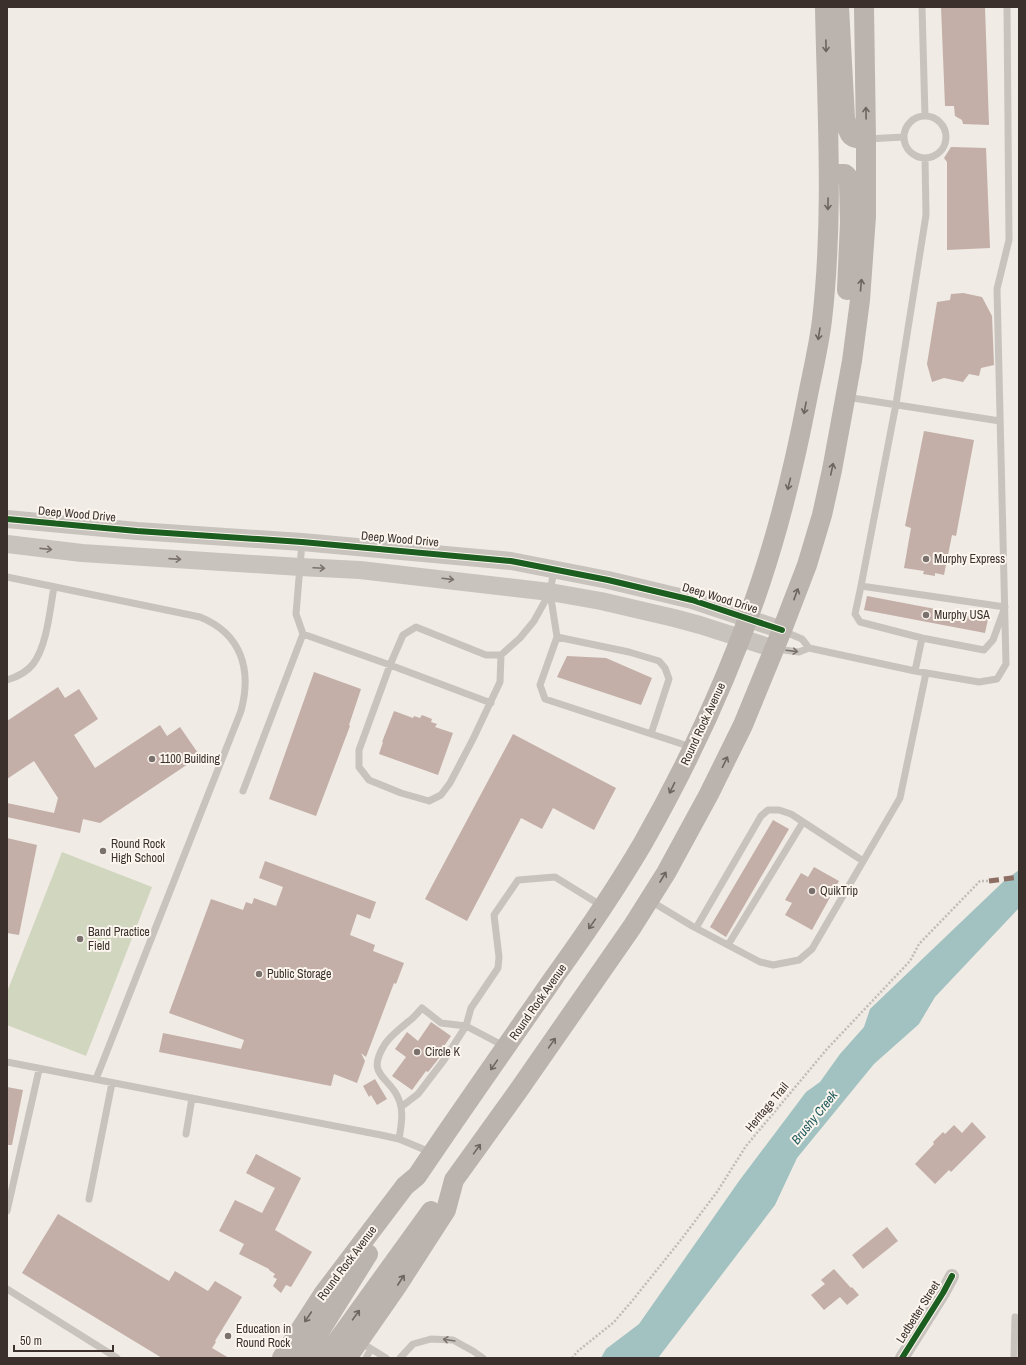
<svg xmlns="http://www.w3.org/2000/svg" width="1026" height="1365" font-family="'Archivo Narrow',sans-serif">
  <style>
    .green { fill: #d1d6bf }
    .water { fill: #a1c2c1 }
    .building { fill: #c3afa7 }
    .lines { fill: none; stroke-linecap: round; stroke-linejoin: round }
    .path { stroke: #c2bbb6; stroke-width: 2.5; stroke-dasharray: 2 2; stroke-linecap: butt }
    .service { stroke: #c9c3be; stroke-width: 7 }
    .minor { stroke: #c9c3be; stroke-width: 14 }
    .tertiary { stroke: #c9c3be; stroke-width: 18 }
    .secondary { stroke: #bab3ae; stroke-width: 20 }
    .quiet { stroke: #8d6e63; stroke-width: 5; stroke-dasharray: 10 5; stroke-linecap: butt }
    .cycleway-casing { stroke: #fbf5ee; stroke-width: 8 }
    .cycleway { stroke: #1b5e20; stroke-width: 6 }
    .oneway { stroke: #6e645f }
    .oneway2 { stroke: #7b726d }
    .poi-dot { fill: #7a716c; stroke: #fbf5ee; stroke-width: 1.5 }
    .labels { text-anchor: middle; stroke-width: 4; stroke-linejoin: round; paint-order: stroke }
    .street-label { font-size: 12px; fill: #3b302b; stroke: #fbf5ee }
    .poi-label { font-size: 12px; fill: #3b302b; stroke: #fbf5ee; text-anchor: start }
    .water-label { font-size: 13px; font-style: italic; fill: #1f5a5e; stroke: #fbf5ee }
  </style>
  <rect width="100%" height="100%" fill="#f0ebe5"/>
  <path class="green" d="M62,852L152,887L86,1056L7,1025V992Z"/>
  <path class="water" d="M1019,870V908L935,997L919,1024L874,1064L797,1158L775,1205L658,1358H601L606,1349L639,1324L739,1181L806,1092L820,1082L840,1054L864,1027L870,1009L1004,881Z"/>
  <path class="building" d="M941,7H985L989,125L963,124L962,120L955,116L954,106H945Z
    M951,147L986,148L990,248L947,250V162L944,158Z
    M963,293L982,297L992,316L994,365L981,368L979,376L969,374L963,382L944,378L932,382L927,364L937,302L950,300L951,294Z
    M924,431L974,440L956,536L952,535L944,575L935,573V576L923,574L924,571L904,568L911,528L905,526Z
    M867,596L988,619L985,633L864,610Z
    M567,656L606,658L652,678L641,705L557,677Z
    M314,672L361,689L349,725L350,726L316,816L269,799Z
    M58,687L65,698L79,689L98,719L74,735L95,768L160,725L167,736L180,727L200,756L100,823L83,819L80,833L7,817V803L54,813L58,798L34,761L7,779V721Z
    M394,711L413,718L414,716L420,718L422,715L432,719L431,722L437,724L435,727L453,733L438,775L379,754L383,742H382Z
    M513,734L616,788L594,830L553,808L542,829L521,818L467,921L425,899Z
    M773,820L789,829L726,937L710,927Z
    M7,838L37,845L19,935L7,933Z
    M265,861L376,902L370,919L357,914L350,935L375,945L373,951L404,963L396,984L394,983L366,1057L361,1053L365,1061L357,1083L334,1074L331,1086L159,1052L163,1033L241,1049L244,1040L169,1013L211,899L243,910L246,902L252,904L254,898L276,906L283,887L259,878Z
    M814,867L839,881L812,930L785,915L792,903L785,900L801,873L808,877Z
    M431,1022L451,1036L438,1055L440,1057L428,1072L426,1071L412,1090L392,1076L406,1057L395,1049L407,1032L418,1041Z
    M375,1079L387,1099L377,1105L371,1095L369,1097L363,1086Z
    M7,1087L23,1090L12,1145H7Z
    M972,1122L986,1137L951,1172L949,1170L935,1184L915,1164L934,1144L933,1142L943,1132L945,1134L954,1125L962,1133Z
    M256,1154L301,1178L275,1230L312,1252L291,1287L286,1285L281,1293L273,1286L277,1279L273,1277L275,1274L269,1270V1269L239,1254L244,1244L219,1231L235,1200L262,1213L275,1188L246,1173Z
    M58,1214L169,1281L175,1271L208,1291L215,1281L242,1297L215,1341L216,1342L212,1348L229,1358H162L22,1273Z
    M887,1227L898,1241L863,1269L852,1255Z
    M834,1269L851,1288L852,1287L859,1295L847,1305L840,1297L824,1310L811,1295L825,1284L821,1280Z"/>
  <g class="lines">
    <path class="path" d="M572,1358L578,1351L614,1322L632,1301L680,1241L717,1192L746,1146L827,1049L910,961L919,944L980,881H989"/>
    <path class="service" d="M922,7L925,116
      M904 137a21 21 0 1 1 42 0a21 21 0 1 1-42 0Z
      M866,139L904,137
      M846,397L1000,421
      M302,542L296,614L303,634L390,665L403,635L416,627L486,655H501L520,638L534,621L550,592L554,570
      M7,577L200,617C242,634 252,670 241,711L96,1079
      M861,586L855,614L860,622L922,638
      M550,592L557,637L540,685L545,699L691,747
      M783,631L802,639L809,648
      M557,637L629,652L659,661L665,668L669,679L651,734
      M776,649L799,652L809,648L915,671L979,682L997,679L1006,664L997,289L1009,240L1007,7
      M915,671L922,638L984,650L993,640L1005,607L861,586L896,404L926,215L925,158
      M7,680C17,677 26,673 33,664C47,646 50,609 54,587
      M491,703L390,665L359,750V767L369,780L401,793L429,801L441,795L450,783L473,739L500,682L501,655
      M243,791L303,634
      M649,900L692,926L760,962L773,965L799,960L812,949L900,798L926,673
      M696,928L761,816L768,810H779L791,814L863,861
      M728,945L803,822
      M7,1062L381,1135L399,1139L430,1152
      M401,1107L418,1094L444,1060L466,1026L471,1008L498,968L499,957L494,915L518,880L555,877L602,906
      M186,1134L192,1098
      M399,1139C401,1127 404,1112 399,1100C391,1076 364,1077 385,1044C391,1035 401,1028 409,1021C414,1018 418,1012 422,1008L441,1023L466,1026L504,1046
      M89,1199L112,1083
      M7,1211L39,1070
      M7,1289L117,1358
      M360,1342L386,1358
      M366,1358L371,1349
      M400,1358L413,1344L431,1339L453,1340L473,1351L483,1358
      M1014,1358L1015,1317"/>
    <path class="minor" d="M902,1358L943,1293L952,1276"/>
    <path class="tertiary" d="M7,519L137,531L302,542L511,561L608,580L692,600L782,630
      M7,544L82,553L300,567L360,570L550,592L601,601L674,618L700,625L775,649"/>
    <path class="secondary" d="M839,7L845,118C849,134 848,139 866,139
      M829,174H845L848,177L849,183L850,222L847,290
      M282,1358L324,1293L405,1186L417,1176C462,1109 509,1043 555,976C586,933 616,889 643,843C690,760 731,672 761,581C781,521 796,458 808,395C813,370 819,345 822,320C834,216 827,111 825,7
      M303,1358L368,1254
      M325,1358L431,1211
      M347,1358L397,1286L446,1210L454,1180L518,1091L632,927L666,873L709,794L743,725L782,630L807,565L822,515L832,470L852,361L860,300L866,216V139L864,7"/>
    <path class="quiet" d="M989,881L1019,877"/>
    <defs>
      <path id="cycleway" d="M7,519L137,531L302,542L511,561L608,580L692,600L782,630
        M902,1358L943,1293L952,1276"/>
    </defs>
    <use href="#cycleway" class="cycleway-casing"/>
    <use href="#cycleway" class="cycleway"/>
  </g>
  <defs><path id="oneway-shaft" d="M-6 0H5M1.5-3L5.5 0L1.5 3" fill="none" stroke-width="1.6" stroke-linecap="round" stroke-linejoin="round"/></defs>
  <g class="oneway">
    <use href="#oneway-shaft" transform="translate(826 46) rotate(89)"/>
    <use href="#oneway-shaft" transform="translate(866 113) rotate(-91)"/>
    <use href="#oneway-shaft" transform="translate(828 204) rotate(91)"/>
    <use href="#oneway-shaft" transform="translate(861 285) rotate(-85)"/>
    <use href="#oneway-shaft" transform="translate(819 334) rotate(99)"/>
    <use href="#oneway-shaft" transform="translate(805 408) rotate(101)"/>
    <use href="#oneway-shaft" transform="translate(832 469) rotate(-78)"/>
    <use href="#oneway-shaft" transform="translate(789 484) rotate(104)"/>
    <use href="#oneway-shaft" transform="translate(796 594) rotate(-70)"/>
    <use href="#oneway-shaft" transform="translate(725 762) rotate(-64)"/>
    <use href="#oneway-shaft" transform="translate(672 788) rotate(116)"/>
    <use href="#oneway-shaft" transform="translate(663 877) rotate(-59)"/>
    <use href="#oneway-shaft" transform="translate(592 924) rotate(125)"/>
    <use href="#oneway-shaft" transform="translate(552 1043) rotate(-55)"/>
    <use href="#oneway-shaft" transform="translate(494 1065) rotate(125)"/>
    <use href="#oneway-shaft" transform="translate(477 1149) rotate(-54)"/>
    <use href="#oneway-shaft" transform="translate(401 1280) rotate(-57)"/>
    <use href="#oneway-shaft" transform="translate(356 1315) rotate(-54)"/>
    <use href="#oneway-shaft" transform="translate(308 1317) rotate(124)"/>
  </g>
  <g class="oneway2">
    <use href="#oneway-shaft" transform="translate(46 549) rotate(6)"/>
    <use href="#oneway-shaft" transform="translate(175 559) rotate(4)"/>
    <use href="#oneway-shaft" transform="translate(319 568) rotate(3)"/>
    <use href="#oneway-shaft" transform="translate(448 579) rotate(7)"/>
    <use href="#oneway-shaft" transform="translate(792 651) rotate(7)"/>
    <use href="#oneway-shaft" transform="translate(449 1340) rotate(-171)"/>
  </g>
  <g class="poi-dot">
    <circle cx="926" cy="559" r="4"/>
    <circle cx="926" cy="615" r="4"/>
    <circle cx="152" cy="759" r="4"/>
    <circle cx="103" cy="851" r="4"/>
    <circle cx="812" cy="891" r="4"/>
    <circle cx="80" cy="939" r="4"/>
    <circle cx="259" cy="974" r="4"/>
    <circle cx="417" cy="1052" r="4"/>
    <circle cx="228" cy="1336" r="4"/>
  </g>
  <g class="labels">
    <g class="street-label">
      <text transform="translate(77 514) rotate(5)" y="4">Deep Wood Drive</text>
      <text transform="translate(400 539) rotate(5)" y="4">Deep Wood Drive</text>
      <text transform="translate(720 598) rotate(17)" y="4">Deep Wood Drive</text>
      <text transform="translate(703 724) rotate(-65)" y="4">Round Rock Avenue</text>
      <text transform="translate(538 1002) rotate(-55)" y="4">Round Rock Avenue</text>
      <text transform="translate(767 1107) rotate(-50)" y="4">Heritage Trail</text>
      <text transform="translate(347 1263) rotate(-53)" y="4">Round Rock Avenue</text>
      <text transform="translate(918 1312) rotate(-58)" y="4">Ledbetter Street</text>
    </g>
    <g class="poi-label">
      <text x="934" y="563">Murphy Express</text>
      <text x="934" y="619">Murphy USA</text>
      <text x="160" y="763">1100 Building</text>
      <text x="111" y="848">Round Rock<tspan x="111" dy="14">High School</tspan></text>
      <text x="820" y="895">QuikTrip</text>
      <text x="88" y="936">Band Practice<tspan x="88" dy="14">Field</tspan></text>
      <text x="267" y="978">Public Storage</text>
      <text x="425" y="1056">Circle K</text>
      <text x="236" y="1333">Education in<tspan x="236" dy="14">Round Rock</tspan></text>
    </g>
    <g class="water-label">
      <text transform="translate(814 1117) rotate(-51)" y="5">Brushy Creek</text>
    </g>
  </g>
  <rect width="1026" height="1365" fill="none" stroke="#3b302b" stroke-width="16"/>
  <path d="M14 1345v6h99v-6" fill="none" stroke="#3b302b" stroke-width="2"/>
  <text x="20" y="1345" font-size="12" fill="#3b302b" stroke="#fbf5ee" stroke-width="3" paint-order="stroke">50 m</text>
</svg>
